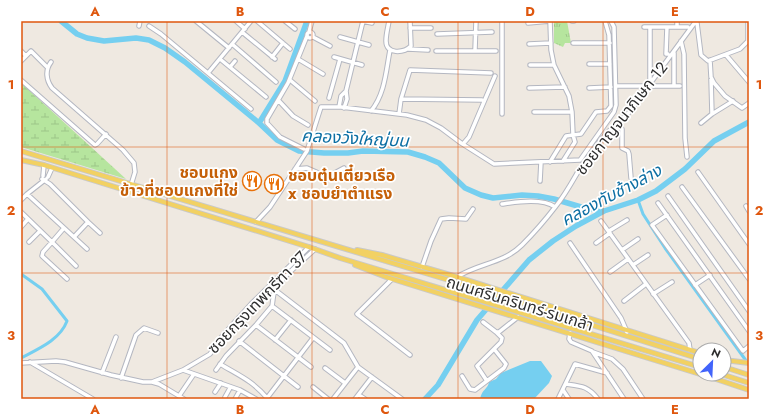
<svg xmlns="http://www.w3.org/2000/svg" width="770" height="420" font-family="Jost,'Noto Sans Thai',sans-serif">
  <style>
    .wetland { fill: url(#wetland-marsh) }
    .park { fill: url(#park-tufts) }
    .water { fill: #75cff0 }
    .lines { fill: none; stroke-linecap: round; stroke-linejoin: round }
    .canal { stroke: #75cff0; stroke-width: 3 }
    .river { stroke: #75cff0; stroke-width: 5.5 }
    .minor-casing { stroke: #b4b7c1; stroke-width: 5.5 }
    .major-casing { stroke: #c9c9c9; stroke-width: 6 }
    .minor { stroke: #fff; stroke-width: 3.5 }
    .major { stroke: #f2d163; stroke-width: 4 }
    .grid { fill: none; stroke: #df570e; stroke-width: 1; stroke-opacity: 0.55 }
    .labels { text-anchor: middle; stroke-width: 3.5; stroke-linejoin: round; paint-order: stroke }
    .street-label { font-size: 16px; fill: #2e2e2e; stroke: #fff }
    .food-label { font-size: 16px; font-weight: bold; fill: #c56008; stroke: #fff; text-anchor: end }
    .water-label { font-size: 17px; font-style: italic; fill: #0d6fa3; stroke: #fff }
    .neatline { fill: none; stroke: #df570e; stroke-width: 1.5 }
    .grid-label { font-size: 13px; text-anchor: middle; font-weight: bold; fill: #df570e }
  </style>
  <defs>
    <pattern id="wetland-marsh" width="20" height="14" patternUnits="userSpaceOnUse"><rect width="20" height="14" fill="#b6e59e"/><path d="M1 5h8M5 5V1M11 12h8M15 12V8" fill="none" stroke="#9dc588"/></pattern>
    <pattern id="park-tufts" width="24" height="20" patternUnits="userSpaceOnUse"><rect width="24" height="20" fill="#b6e59e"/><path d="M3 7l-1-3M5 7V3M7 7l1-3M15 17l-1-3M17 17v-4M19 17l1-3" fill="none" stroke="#9dc588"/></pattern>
  </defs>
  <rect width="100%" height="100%" fill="#efe9e1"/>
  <path class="wetland" d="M21,83L126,179L21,147Z"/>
  <path class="park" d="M554,21H567L571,43H565L563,47L554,43Z"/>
  <path class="water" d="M530,361H541L552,376L549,383L534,399H480C482,389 488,389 489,382L496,379L501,373Z"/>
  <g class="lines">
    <path class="canal" d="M638,200L643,214L665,248L747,362
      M21,274L42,289L67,321C60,340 38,349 21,358"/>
    <path class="river" d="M61,21L77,34L87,38L104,41L136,38L149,40L165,48L185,62L259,123L277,140L299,151L324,153H348L363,151L408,152L425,157L439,163L465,188L481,195L493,198L522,195L538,196L554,199L581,207L604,211
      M259,123L285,81L307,21
      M425,399L438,385L477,320L529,260L553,241L576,226L604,211L638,200L656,191L685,169L714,141L749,122"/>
    <defs>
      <path id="minor" d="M196,21L229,48
        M236,21L245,29
        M257,21L290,49
        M285,21L295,29
        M362,21L372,23
        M389,21C388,27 386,34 386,41C386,55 404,53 411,46L410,21
        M550,21L551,50L554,65L569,96L572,112L573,135L581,134L596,112L607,111L611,106L609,35L605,21
        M572,21H574
        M677,21V27
        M528,23L550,21
        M697,23L701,55L708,61L740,49L748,41V21
        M139,26L140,21
        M149,26L161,34L251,109
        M644,27H688
        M667,27L666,54H668
        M410,28H431
        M650,28V80
        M307 35a3 3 0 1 1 6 0a3 3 0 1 1-6 0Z
        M242,32L275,59
        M309,32L312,21
        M437,34L492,32
        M313,37L330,46
        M340,37L369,45
        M681,41L684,54L685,138L687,157
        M573,43H610
        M232,44L276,82
        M529,44L551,43
        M408,49L428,50
        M475,50L476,21
        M21,51L26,56
        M436,51H496
        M726,55L749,82
        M272,57L283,43
        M334,57L362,65
        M220,59L266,97
        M298,59L323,74
        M710,60L711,77L714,83L725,96L742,108L749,103
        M21,61L31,51L47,67
        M51,62C45,70 46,80 52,88L123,150L134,163L135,172L131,185
        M589,64H610
        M530,65H554
        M230,67L235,61
        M208,73L251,21
        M711,79L712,114
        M21,80L95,145L97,144L106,134
        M290,80L315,101
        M616,86H645
        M651,86H680
        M674,86V53
        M529,88L565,87
        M589,88L611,87
        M329,98L340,59
        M401,99L482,100
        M279,101L293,116L308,125
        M339,107L341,96L346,91
        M344,108L347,99L346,91L363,21
        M371,111C385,94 386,71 390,50
        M534,112H572
        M399,114L401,99L410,70L491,73
        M502,114V21
        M618,122L622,129V148L628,151L629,154L631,178
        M701,123L712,114L733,101
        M463,144L469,137L495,76
        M304,149L280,137L267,123V119L288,83L307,36
        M550,162L566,136L573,135L575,142L563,161
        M295,169L307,168L323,175H331L344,168
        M698,172L749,244
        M43,176L44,165
        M48,177L52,168
        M42,179L50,184L88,222L74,237
        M46,179L27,194L87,249
        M540,181L541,162
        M682,187L749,279
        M668,196L749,311
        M21,200L27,194
        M658,203L749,331
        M502,204C517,202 542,198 555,207
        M746,206L749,211
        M21,212L52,242L64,228
        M667,215L652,225L743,351L749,346
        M601,221L689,343L690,350
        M88,222L100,233
        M256,222L270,207L307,151L321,107H341L407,115L426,120L441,128L461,143L494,164L580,160L614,112L616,105L614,27L611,21
        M21,227L28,219
        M609,231L627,220
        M29,242L40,231
        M570,243L621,318L627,332
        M596,243L610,233
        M315,249C305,259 280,278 275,290C273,295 273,301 272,306L330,350
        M622,250L638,239
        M633,265L648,255
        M422,267L431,241L441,219L449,218L466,219L473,209
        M610,272L628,259
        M457,277C478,263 503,264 522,245C534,233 546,219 556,206C565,195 572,182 579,170C592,150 608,129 627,115L696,21
        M67,279L42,256L43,252L52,242L76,266
        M392,279L357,314L410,355
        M695,285L710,275
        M275,290L344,343L358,367L402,399
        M653,294L672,282
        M624,301L646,284
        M483,322L496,332H499L518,317
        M256,325L311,367
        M570,333L569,339L571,342L592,351L624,399
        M275,340L291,320
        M239,341L298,387
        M593,352L612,359L623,369L643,399
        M30,362L93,399
        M21,363L56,361L65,362L111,375L143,382H152L183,370L210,354L223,335L251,304L309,247
        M220,364C240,376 253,381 268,399
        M325,368L345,383
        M183,370L240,390L256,399
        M216,370L226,356L256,325L272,306
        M102,373L116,337
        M462,376L470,389L475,390L504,368L506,364L494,349
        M121,378L136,335L144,328L158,333
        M487,381L477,366L501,342L502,338L496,332
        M152,382L159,384L184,399
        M566,384C581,386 588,386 598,399
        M313,387L328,399
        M563,390L569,399
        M215,392L221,383
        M359,395L365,399
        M179,396L194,374
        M225,397L230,388
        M267,398L313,338
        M235,399L240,390
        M333,399L358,367
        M355,399L372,377
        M558,399L575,364L607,373"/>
      <path id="major" d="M21,151L452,281L700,359
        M21,160L44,165L309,247L340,258L700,367
        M357,250L382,255L457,277L700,353
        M355,265L386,277L700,374
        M724,360L749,363
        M724,367L749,375
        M701,374L749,390
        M721,374L749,383"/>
    </defs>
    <use href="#minor" class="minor-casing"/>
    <use href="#major" class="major-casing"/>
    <use href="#minor" class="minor"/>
    <use href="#major" class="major"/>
  </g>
  <path class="grid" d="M167,21V399M312,21V399M458,21V399M603,21V399M21,147H749M21,273H749"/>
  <defs>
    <symbol id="restaurant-ring" viewBox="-11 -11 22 22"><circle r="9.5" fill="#fff" stroke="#e8710a" stroke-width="1.5"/><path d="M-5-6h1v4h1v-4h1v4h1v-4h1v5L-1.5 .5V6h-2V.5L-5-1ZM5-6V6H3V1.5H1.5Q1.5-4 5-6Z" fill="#e8710a"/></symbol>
  </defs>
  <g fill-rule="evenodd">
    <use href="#restaurant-ring" x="241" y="170" width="22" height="22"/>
    <use href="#restaurant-ring" x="263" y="173" width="22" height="22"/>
  </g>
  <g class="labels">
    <g class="street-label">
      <text transform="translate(621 118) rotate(-52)" y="6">ซอยกาญจนาภิเษก 12</text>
      <text transform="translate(257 302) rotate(-46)" y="6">ซอยกรุงเทพกรีฑา 37</text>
      <text transform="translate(520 303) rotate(17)" y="6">ถนนศรีนครินทร์-ร่มเกล้า</text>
    </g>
    <g class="food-label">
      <text x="238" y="178">ชอบแกง<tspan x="238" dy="18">ข้าวที่ชอบแกงที่ใช่</tspan></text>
      <text x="288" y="181" text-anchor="start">ชอบตุ๋นเตี๋ยวเรือ<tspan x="288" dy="18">x ชอบยำตำแรง</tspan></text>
    </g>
    <g class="water-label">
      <text transform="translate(355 138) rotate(3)" y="6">คลองวังใหญ่บน</text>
      <text transform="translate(611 195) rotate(-28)" y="6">คลองทับช้างล่าง</text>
    </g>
  </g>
  <rect width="770" height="420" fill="none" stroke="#ffffff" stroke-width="44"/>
  <g transform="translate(712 362) rotate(24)"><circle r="19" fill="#ffffff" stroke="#ababab"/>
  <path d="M0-3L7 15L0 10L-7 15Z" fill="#4264fb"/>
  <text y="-6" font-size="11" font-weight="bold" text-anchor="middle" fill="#2e2e2e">N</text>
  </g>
  <rect x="22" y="22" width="726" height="376" class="neatline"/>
  <g class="grid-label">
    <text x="95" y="16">A</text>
    <text x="240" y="16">B</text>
    <text x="385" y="16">C</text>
    <text x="530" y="16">D</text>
    <text x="675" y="16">E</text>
    <text x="11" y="89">1</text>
    <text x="759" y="89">1</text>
    <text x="11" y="215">2</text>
    <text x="759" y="215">2</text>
    <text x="11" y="340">3</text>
    <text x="759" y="340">3</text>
    <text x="95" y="414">A</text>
    <text x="240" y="414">B</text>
    <text x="385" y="414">C</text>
    <text x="530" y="414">D</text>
    <text x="675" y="414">E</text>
  </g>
</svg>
